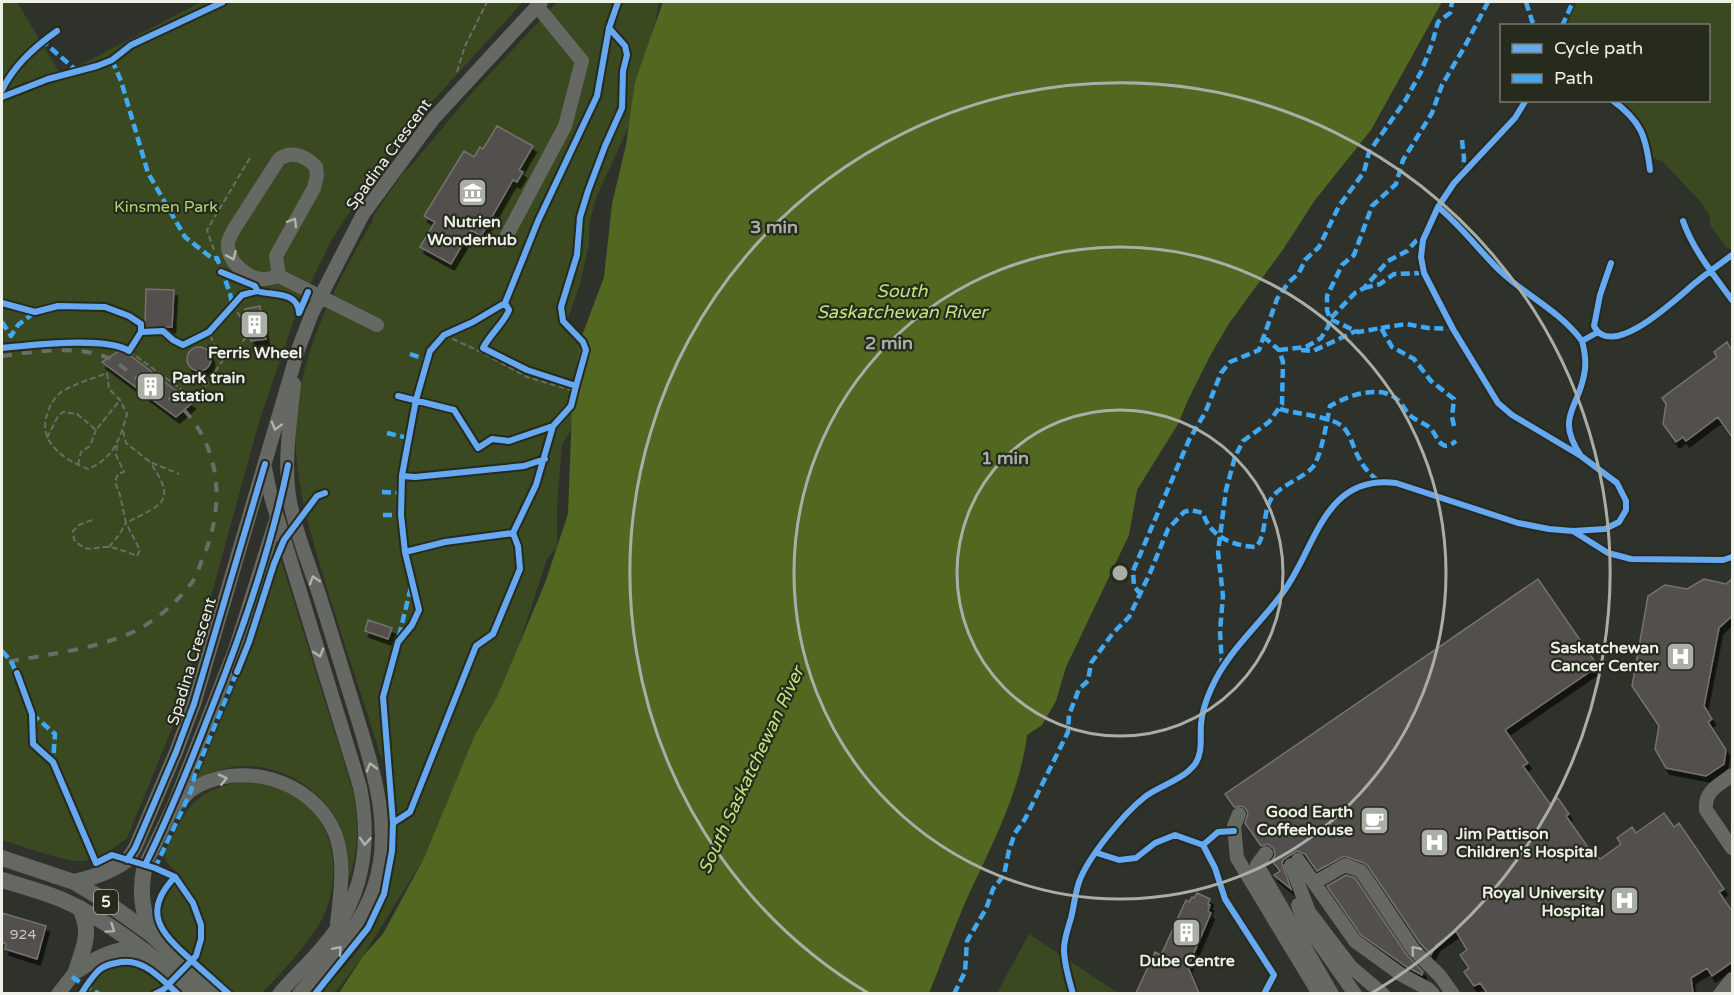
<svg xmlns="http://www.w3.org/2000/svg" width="1734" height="995" font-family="'Varela Round',sans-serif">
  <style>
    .green { fill: #3b4921 }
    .water { fill: #526820 }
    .building { fill: #52504e; stroke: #74716f; stroke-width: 1.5; filter: url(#shadow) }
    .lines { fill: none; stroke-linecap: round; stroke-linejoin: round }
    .path { stroke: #6a6c67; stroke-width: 2; stroke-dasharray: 6 3; stroke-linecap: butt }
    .minor { stroke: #666863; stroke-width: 14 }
    .major { stroke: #656862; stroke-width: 16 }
    .rail { stroke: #6a6d68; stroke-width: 4; stroke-dasharray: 10 10; stroke-linecap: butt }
    .quiet { stroke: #3fa9f5; stroke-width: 4.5; stroke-dasharray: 9 4.5; stroke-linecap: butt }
    .cycleway-casing { stroke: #262b1e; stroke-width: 10 }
    .cycleway { stroke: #66a8f1; stroke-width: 6 }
    .oneway { stroke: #b0b3ac }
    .ring { fill: none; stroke: #aaaea6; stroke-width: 3 }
    .labels { text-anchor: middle; stroke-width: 4.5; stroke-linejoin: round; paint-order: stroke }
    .number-label { font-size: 14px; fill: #c6c9c2 }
    .shield { fill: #262b1e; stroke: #b1b6ab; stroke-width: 1.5 }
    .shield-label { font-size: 15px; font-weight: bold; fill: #edf1e8 }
    .street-label { font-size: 16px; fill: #edf1e8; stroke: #262b1e }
    .park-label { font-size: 16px; fill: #b1d56d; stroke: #262b1e }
    .poi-label { font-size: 16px; font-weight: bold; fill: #edf1e8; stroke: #262b1e }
    .water-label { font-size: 18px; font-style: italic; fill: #bee47b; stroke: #262b1e }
    .centre { fill: #aaaea6; stroke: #262b1e; stroke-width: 3 }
    .ring-label { font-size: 18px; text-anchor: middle; font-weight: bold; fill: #aaaea6; stroke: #262b1e; stroke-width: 4.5; stroke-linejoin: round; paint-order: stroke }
  </style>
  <defs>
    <filter id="shadow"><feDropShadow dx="3.5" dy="6" stdDeviation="0" flood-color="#0009"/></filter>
  </defs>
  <rect width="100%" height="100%" fill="#2f322b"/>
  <path class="green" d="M2,2H17L61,75L201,2H523L416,119L378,168L331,241L297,311L259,422L180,709L127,838C114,848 100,859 83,861C67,863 19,845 2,840Z
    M557,2H660L658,6L645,83L628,128L596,198L589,224V244L580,284L567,321L576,342L591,357L575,423L562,445L557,505V547L547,559L499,705L424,858L363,956L335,993L321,994C333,978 348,964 360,948C390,904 405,842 394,789C391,777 385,765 380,754C363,698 343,642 326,585C305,514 285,455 302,380C315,324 343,271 372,222L374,215L405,170L409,168L470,95Z
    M1577,2H1732V249L1727,248L1710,225V216L1699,200L1663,162L1652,157L1643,124L1617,101L1708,100V26L1567,25Z
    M280,557L353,791C359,822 359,851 348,881C348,861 348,840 338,822C313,774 246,748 199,780L197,778L248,656Z
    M244,781C260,782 277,786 292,794C336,817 343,878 322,919C308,945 282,972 262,993H234L173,940L164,927L160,913L162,900L181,876L167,863L164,855C187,810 189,791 244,781Z
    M1029,934L1118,993H997Z
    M126,966C145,969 157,981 171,993H87C99,975 102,968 126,966Z"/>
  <path class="water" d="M663,2H1442L1371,130L1315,200L1284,248L1228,325L1210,356L1188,400L1178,424L1137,490L1129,535L1066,667L1056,701L1042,725L1027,735C1020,794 989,850 965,903C952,933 941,964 929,993H339L363,956L383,934L424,858L475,735L497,697L545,583L568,514L573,383L583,333L604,277L612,204L626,145L635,82Z"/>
  <path class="building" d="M497,126L533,146L519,170L523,172L517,182L513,180L481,236L471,230L451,264L420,247L435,222L424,216L464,151L474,157L480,147L483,149Z
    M146,289L174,290L172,327H145Z
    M260,306L266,339L251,341L245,309Z
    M1727,342L1732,351V437L1718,417L1686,441L1683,437L1676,442L1663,424L1666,404L1662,398L1717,357L1714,352Z
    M187 359a12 12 0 1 1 24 0a12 12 0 1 1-24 0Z
    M122,349L192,403L176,417L102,362Z
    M1538,579L1598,666L1505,730L1528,763L1523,766L1550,804L1558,798L1569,814L1566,816L1592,853H1595L1600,859L1621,844L1617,838L1632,827L1636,833L1664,813L1674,827L1679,823L1724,889L1719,892L1732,911V962L1712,976L1707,968L1691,978L1693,993H1487L1480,983L1474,986L1464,972L1469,968L1460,955L1467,950L1456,931L1436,945L1431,955L1420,943L1368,866L1364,863L1344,856L1317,871L1305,854L1297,851L1284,859L1282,863L1291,889L1274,875L1280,871L1272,861L1275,855L1274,849L1268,844L1261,846L1245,823L1248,813L1246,809L1242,806L1234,807L1225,794Z
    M1704,579L1726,584L1732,579V616L1719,628L1704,706L1712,719L1708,722L1726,750L1724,764L1706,776L1666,768L1655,749L1659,726L1632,686L1648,596L1665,585L1687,589Z
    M368,620L392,628L388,639L365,631Z
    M1346,875L1355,878L1406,954L1423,972L1422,975L1407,967L1361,935L1327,886Z
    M1197,893L1210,899L1208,904L1210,905L1208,911L1211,913L1188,967L1199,993H1136L1155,952L1161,955L1186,900L1189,902L1192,897L1194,898Z
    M2,913L46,926L37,959L5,949L6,944L2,942Z"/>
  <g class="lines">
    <path class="path" d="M457,72L465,46L487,2
      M214,250L207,230L251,156
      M444,335L481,352L527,377L574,391
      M129,351L196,400L223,360L213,342L209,332
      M223,360L237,349L247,336L241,318L232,304
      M107,373L109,389L120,400L127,414C120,439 114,458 88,469C64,460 36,441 48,412C50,405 54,398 60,393C72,384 93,379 107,373Z
      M123,431L126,443L150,462L179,474
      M47,438L58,416L63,412L77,414L96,430L120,400
      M117,445L116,455L124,472L118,474L115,482L120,495L126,523C162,504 178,503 150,462
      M78,465L81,452L90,446L96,430
      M92,520L79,525L73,531L74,540C90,555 92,546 109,547C118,548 129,553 137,556L140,550L126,523
      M109,547L119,535L126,523"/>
    <path class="minor" d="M504,241L565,126L582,61L537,6
      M279,276L276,256L314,188L317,175L316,167C306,156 292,150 279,159L234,229C231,235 227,241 228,247C229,263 249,280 265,279C269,279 275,277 279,276L377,325
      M294,384C290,422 282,473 292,511C298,537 308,563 317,588C330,628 342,669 355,710C372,767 394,827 374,887C360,929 328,960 299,994
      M265,468L271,497L360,787C370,837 366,884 337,928C321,952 298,972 279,994
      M1732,775C1720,785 1704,790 1706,810L1732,848
      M177,804C181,800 186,795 190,791C238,758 313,779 335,833C346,862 340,895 337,924
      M1239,814L1234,826L1237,858L1316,989L1322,994
      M1266,853L1257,865L1332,994
      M127,860L135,848L176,752L194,704L298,350L312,313L363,214L433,119L541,2
      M1298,860L1355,941L1402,975L1428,989L1433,994
      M145,865L173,807L235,650L277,517
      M1291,865L1309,912L1351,967L1383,994
      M1314,883L1345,865L1361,871L1413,949L1440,976L1453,994
      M1298,905L1305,923L1355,994
      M58,994L76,971
      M1720,994L1732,979"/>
    <path class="major" d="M2,858L74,882L99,897L151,934L216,994
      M145,865C139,890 142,910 151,934
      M2,880C22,886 44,892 63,900C110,921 158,960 196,994
      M74,882C94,877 110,872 127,860
      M76,971C96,959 121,943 145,953
      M76,971C84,945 92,935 80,908"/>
    <path class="rail" d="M2,356C31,352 78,345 106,357C118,362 129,373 140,380C153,389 175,399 185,411C223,453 224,511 202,560C199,567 197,575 193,581C182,596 166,612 150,622C115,648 45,654 2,663"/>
    <path class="quiet" d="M1526,2L1532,21L1537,26
      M1562,26L1573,2
      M39,44H46L77,71
      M112,60L121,81L148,173L185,237L213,259L217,258L230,293L232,304
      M1462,140L1464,158L1463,173
      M1364,288L1380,284L1394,274L1424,273
      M2,322L11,336L18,325L35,312
      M1381,328L1406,324L1428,328L1453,329
      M1279,350L1306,347L1321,338L1328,327L1330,319L1355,293L1364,288L1388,261L1407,251L1416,241L1423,237
      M1301,350L1313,351L1356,331
      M410,354L427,360
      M1280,409C1295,414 1332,416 1343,427C1352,436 1353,449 1360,460C1364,468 1371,475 1378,481
      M1454,426L1452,417L1454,399L1431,381L1414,359L1392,347L1381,328L1358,332L1330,319L1327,310V296L1342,265L1354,255L1372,206L1396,184L1403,160L1432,113L1442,85L1465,46L1488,2
      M387,433L408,438
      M382,492L401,493
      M383,515H401
      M1141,595L1134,586L1133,571L1189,440L1205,413L1221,373L1230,362L1259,350L1277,299L1289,282L1299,273L1305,260L1319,247L1339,206L1364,172L1369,152L1405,101L1421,72L1432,44L1438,22L1450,13L1452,2
      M399,636L411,587
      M2,651L11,661L19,679
      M1222,667L1220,631L1223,596L1218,552L1226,490L1235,457L1243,441L1269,422L1282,404L1283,362L1279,350L1264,337
      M32,714L55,734L53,762
      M155,868L191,791L195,774L238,669
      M72,977L99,994
      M954,994L965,972L967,941L986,909L993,889L1004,875L1009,850L1015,833L1025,819L1068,732L1069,715L1079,689L1088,681L1091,663L1113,633L1129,617L1150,573L1168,529L1184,512L1191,510L1203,513C1210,537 1233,546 1256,547C1268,534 1261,510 1274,495C1284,484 1301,479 1312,468C1321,459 1327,420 1330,406C1346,397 1366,389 1385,393C1404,399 1401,408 1412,417C1417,421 1424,423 1429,427C1438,434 1439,455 1456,441"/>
    <defs>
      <path id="cycleway" d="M2,90C14,65 34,47 57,31
        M2,97L48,79L97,66L112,60L131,45L223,2
        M1612,100C1641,121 1646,136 1650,170
        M1438,207C1460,225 1478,249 1499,270C1526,296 1559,310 1582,341L1598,332
        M1683,221C1693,250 1714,275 1732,300
        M1611,263L1600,295L1594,326C1612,362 1679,296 1695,283C1707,273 1720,264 1732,255
        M221,272L255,286L257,291C273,296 298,291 299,313L308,292
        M2,303L35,312L58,306L105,307L129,316L141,324V332L163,331L173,340L183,345L209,332L242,295L257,291
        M2,348C29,345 107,336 129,351L141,332
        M576,386L586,350L583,342L563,321L561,307L577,255L580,217L588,191L605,146L622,108L623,71L627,55L625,46L609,28
        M398,396L454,410L478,448L492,439L509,441L553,426
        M1581,456C1555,417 1578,409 1584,375C1587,363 1585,352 1582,341
        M402,476L415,477L524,466L545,459
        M1573,531L1608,553L1631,559L1723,560L1732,557
        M405,552L445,542L513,533L536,485L553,426L571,406L576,386L527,370L483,348C490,334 505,322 509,310L505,303
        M237,672L249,642L274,564L284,540L317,496L325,493
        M17,673L32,714L33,744L53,762L96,863L112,855L155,868L175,877L193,903L201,925V939L196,956L163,990L155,994
        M393,823L410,812L476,646L493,634L520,569L518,546L513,533
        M1234,831L1218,832L1203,845L1215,868L1225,899L1274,975L1264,994
        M1097,853L1119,860L1136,858L1155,843L1175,835L1203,845
        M127,860L135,848L176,752L194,704L265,464
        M145,865C170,814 191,762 211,710C243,630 271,549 288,465
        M175,877C141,912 161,933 190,959C203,971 216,982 229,994
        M81,994C86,986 92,977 98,971C103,966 110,964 116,963C142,956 160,978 178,994
        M315,994L368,928L384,894L392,851L393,823L383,697L398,642L412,625L419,610L405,552L401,515L402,475L416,400L430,351L444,335L473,322L505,303L538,221L597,96L609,28L618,2
        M1073,994C1069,979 1064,964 1064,949C1064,939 1068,928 1071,918C1074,906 1075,894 1079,882C1088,857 1124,813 1146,796C1161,785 1183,780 1195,764C1203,753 1200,737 1201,724C1202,712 1206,700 1211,689C1228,650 1260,625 1284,591C1316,547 1324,474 1396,483L1518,523L1549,529L1573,531L1605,529L1619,522L1626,510V501L1617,483L1581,456L1512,415L1498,403L1453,329L1424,273L1421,257L1423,240L1438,207L1454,183L1515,118L1526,100"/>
    </defs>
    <use href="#cycleway" class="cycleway-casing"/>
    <use href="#cycleway" class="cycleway"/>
  </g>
  <defs><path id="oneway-chevron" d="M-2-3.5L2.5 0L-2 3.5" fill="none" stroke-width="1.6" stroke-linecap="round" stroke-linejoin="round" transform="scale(1.5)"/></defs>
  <g class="oneway">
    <use href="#oneway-chevron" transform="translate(293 222) rotate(-60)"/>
    <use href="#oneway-chevron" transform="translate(232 256) rotate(66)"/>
    <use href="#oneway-chevron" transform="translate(276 426) rotate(106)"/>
    <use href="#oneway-chevron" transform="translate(314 580) rotate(-108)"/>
    <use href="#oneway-chevron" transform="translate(319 653) rotate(73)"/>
    <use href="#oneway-chevron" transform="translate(371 767) rotate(-106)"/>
    <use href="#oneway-chevron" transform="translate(223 779) rotate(-13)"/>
    <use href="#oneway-chevron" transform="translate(365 841) rotate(94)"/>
    <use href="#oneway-chevron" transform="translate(111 929) rotate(34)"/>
    <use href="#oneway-chevron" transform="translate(338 950) rotate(-49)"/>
    <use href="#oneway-chevron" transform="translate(1415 950) rotate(-130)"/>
  </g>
  <g class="ring">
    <circle cx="1120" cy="573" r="163"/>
    <circle cx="1120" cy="573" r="326"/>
    <path d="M868 993A490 490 0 1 1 1372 993"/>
  </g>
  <defs>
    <symbol id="museum-square" viewBox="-11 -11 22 22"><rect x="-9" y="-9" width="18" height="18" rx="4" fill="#aaaea6" stroke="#262b1e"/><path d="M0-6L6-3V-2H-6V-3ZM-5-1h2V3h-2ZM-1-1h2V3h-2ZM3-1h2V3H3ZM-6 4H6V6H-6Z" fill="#fff"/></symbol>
    <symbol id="building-square" viewBox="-11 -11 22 22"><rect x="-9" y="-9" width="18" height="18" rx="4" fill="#aaaea6" stroke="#262b1e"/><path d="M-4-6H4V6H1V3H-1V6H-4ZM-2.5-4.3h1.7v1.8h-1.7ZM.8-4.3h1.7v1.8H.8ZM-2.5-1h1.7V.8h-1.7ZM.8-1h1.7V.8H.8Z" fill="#fff"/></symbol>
    <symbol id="hospital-square" viewBox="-11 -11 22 22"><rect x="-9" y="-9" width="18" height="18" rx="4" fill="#aaaea6" stroke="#262b1e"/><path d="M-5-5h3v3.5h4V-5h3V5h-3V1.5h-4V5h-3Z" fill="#fff"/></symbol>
    <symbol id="cafe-square" viewBox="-11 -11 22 22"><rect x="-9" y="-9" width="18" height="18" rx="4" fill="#aaaea6" stroke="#262b1e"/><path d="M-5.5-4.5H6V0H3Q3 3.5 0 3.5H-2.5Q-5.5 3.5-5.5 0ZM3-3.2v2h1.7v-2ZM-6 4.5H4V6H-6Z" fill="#fff"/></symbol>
  </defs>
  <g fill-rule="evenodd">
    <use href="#museum-square" x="456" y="176" width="33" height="33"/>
    <use href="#building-square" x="238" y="308" width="33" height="33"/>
    <use href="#building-square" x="134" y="370" width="33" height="33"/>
    <use href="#hospital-square" x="1664" y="640" width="33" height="33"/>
    <use href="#cafe-square" x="1358" y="804" width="33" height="33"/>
    <use href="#hospital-square" x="1418" y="826" width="33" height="33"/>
    <use href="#hospital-square" x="1608" y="884" width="33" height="33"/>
    <use href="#building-square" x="1170" y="916" width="33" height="33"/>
  </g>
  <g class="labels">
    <g class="number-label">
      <text x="23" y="939">924</text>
    </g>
    <rect class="shield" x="94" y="890" width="24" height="24" rx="4.5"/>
    <g class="shield-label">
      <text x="106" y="907">5</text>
    </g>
    <g class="street-label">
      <text transform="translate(388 154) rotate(-54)" y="6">Spadina Crescent</text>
      <text transform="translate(191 661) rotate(-73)" y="6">Spadina Crescent</text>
    </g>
    <g class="park-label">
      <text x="166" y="212">Kinsmen Park</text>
    </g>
    <g class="poi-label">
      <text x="472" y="227">Nutrien<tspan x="472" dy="18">Wonderhub</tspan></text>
      <text x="255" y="358">Ferris Wheel</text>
      <text x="172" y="383" text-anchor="start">Park train<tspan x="172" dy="18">station</tspan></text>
      <text x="1659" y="653" text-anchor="end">Saskatchewan<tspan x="1659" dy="18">Cancer Center</tspan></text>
      <text x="1353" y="817" text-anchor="end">Good Earth<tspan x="1353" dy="18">Coffeehouse</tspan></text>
      <text x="1456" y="839" text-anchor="start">Jim Pattison<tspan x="1456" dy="18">Children's Hospital</tspan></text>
      <text x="1604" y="898" text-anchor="end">Royal University<tspan x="1604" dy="18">Hospital</tspan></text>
      <text x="1187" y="966">Dube Centre</text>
    </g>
    <g class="water-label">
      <text x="902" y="297">South<tspan x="902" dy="21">Saskatchewan River</tspan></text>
      <text transform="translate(751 770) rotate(-65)" y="6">South Saskatchewan River</text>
    </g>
  </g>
  <circle cx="1120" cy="573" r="9" class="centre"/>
  <g class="ring-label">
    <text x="774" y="233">3 min</text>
    <text x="889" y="349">2 min</text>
    <text x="1005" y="464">1 min</text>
  </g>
  <rect width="1734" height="995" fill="none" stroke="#edf1e8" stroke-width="6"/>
  <rect x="1500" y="24" width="210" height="78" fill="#262b1e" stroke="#767a6f" stroke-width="1.5"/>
  <rect x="1512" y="44" width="30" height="9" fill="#66a8f1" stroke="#767a6f" stroke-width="1.5"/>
  <text x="1554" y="54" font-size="18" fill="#edf1e8">Cycle path</text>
  <rect x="1512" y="74" width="30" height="9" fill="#3fa9f5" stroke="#767a6f" stroke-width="1.5"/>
  <text x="1554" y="84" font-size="18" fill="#edf1e8">Path</text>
</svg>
